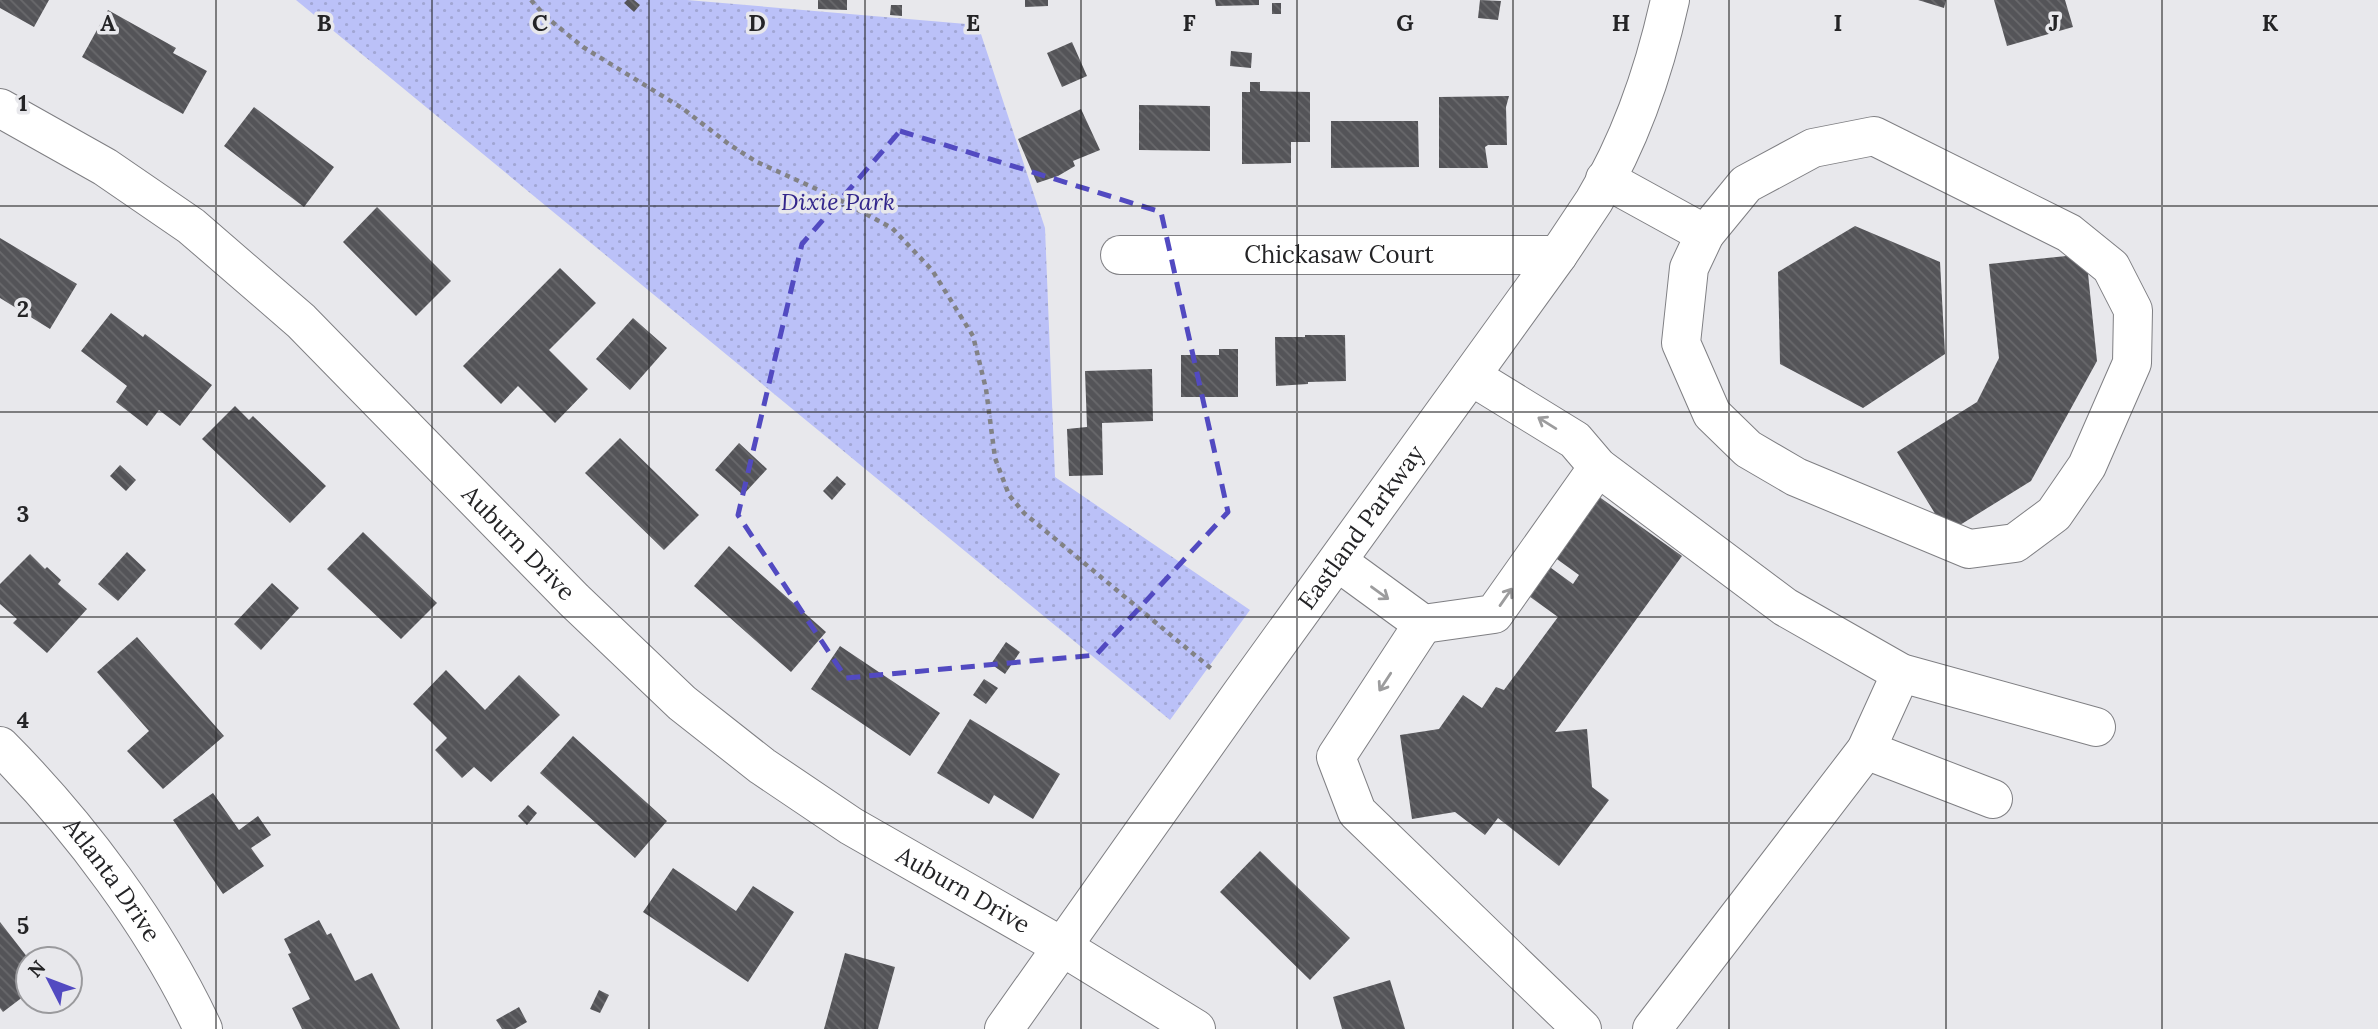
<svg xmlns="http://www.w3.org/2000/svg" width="2378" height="1029" font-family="Lora,serif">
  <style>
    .green { fill: url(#green-dots) }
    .building { fill: url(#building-back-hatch) }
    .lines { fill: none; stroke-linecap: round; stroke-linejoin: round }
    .minor-casing { stroke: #7f7f83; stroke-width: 40 }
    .path { stroke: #828285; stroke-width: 4.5; stroke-dasharray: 5 5; stroke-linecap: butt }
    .minor { stroke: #fff; stroke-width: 38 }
    .oneway { stroke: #9c9c9d }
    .marked { fill: none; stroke: #524ac1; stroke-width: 5; stroke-dasharray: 14 9; stroke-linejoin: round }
    .grid { fill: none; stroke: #242426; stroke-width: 2; stroke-opacity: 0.55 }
    .labels { text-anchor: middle; stroke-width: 7; stroke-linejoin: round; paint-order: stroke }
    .park-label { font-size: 24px; font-style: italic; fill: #33268b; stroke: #e8e8ec }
    .street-label { font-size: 24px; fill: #242426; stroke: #e8e8ec }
    .grid-label { font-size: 23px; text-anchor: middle; font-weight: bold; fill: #242426; stroke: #e8e8ec; stroke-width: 7; stroke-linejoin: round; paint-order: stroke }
  </style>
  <defs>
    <pattern id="green-dots" width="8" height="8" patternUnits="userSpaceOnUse" patternTransform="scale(1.75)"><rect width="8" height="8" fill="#bbc1f8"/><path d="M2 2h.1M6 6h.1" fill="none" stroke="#a1a6d4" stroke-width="1.8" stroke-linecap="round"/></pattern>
    <pattern id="building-back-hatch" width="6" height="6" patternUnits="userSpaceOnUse" patternTransform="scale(1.75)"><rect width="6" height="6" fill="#545458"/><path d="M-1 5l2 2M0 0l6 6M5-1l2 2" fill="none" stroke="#69696c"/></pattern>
  </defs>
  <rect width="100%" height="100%" fill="#e8e8ec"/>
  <path class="green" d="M296,0H687L978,25L1045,228L1055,477L1250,610L1170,720Z"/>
  <path class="building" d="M0,0H49L34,27L0,8Z
    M627,0H634L640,5L634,12L624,3Z
    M818,0H847V10L818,9Z
    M1025,0H1048V6L1025,7Z
    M1215,0H1259V5L1216,6Z
    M1480,0L1501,1L1498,20L1478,18Z
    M1918,0H1946L1944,8Z
    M1994,0H2065L2073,27L2007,46Z
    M1272,3H1281V14H1272Z
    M891,5H902V16L890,15Z
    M108,10L176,48L173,53L207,71L183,114L82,57Z
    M1072,42L1087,76L1062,87L1047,53Z
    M1231,51L1252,53L1251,68L1230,66Z
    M1250,82H1260V91L1310,92V142H1291V163L1242,164V92H1250Z
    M1509,96L1506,107L1507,145H1488L1485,147L1488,168H1439V97Z
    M1139,105L1210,106V151L1139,150Z
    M254,107L334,167L304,207L224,146Z
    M1081,109L1100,150L1073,161L1075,166L1058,176L1037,183L1018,139Z
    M1331,121H1418L1419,167L1331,168Z
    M377,207L451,281L416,316L343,242Z
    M1855,226L1940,262L1945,354L1863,408L1780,364L1778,272Z
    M0,238L77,284L50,329L0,298Z
    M2086,254L2097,361L2031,481L1947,533L1897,452L1977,402L1999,358L1989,264Z
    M560,268L596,303L549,350L588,389L555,423L518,386L501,404L463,366Z
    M111,313L143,337L145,334L212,385L180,426L159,410L147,426L116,402L127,386L81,351Z
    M633,318L667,348L630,390L596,359Z
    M1305,335H1345L1346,381L1308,382V384L1276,386L1275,337H1305Z
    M1219,349H1238V397H1181V355H1219Z
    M1152,369L1153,421L1102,423L1103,475L1069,476L1067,429L1087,427L1085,371Z
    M235,406L249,420L253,416L326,486L290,523L202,439Z
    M620,438L699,515L664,550L585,473Z
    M739,443L767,469L743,495L715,470Z
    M120,465L136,480L126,491L110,476Z
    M837,476L846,484L832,500L823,491Z
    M1598,496L1682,556L1555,732L1587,729L1592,787L1609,800L1559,866L1498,818L1485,835L1455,812L1412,819L1400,735L1439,729L1463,695L1482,708L1496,687L1504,690L1558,617L1515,586L1536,557L1573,584L1579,575L1554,557Z
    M363,532L437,603L401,639L327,569Z
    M729,546L826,632L791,672L694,586Z
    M127,552L146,570L118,601L98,584Z
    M30,554L45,569L47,567L61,580L58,584L87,609L47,653L13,623L17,619L0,604V584Z
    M272,583L299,608L261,650L234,624Z
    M137,637L224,736L163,789L127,751L149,731L97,672Z
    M1006,642L1020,652L1005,674L991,664Z
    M840,646L940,713L910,756L811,689Z
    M446,670L485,710L519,675L560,715L491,782L474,767L462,778L435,750L447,738L413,704Z
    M984,679L998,688L986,704L973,695Z
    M970,719L1060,774L1033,819L994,795L989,804L937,773Z
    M573,736L667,821L635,858L540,773Z
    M213,793L239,830L258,816L271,835L251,848L264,866L223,894L173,820Z
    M528,805L537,813L527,825L518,816Z
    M1260,851L1350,938L1310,980L1220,892Z
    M673,868L736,911L753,886L794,912L748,982L643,912Z
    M319,920L327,935L331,933L355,981L372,973L400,1029H302L292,1008L310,999L288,954L291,953L284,939Z
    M0,922L28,958V993L3,1012L0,1008Z
    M845,953L895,967L878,1029H824Z
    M1390,980L1405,1029H1342L1333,997Z
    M599,990L609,995L600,1013L590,1009Z
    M519,1007L527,1022L515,1029H502L496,1020Z"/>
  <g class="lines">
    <defs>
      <g id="minor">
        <path id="s1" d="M0,108L105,167L191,226L301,321L574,600L682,703L762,766L851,826L1061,946L1196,1029"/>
        <path d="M1874,136L2069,233L2111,267L2133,310L2132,363L2087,466L2054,514L2015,543L1969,549L1796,477L1748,449L1712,414L1681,343L1689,268L1705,234L1746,184L1813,148Z"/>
        <path d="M1605,179L1705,234"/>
        <path id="s2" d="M1120,255H1558"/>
        <path d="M1471,376L1575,440L1598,467L1785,607L1901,673L2096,727"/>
        <path d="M1338,562L1423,624L1494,614L1598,467"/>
        <path d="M1423,624L1336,757L1357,812L1582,1029"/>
        <path id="s3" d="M0,746C79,825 156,928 203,1029"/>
        <path d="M1866,750L1993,799"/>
        <path id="s4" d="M1004,1029L1241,694L1558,255C1570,237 1582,219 1594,201C1630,141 1655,68 1670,0"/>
        <path d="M1652,1029L1866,750L1901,673"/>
      </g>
    </defs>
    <use href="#minor" class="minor-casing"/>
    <path class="path" d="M531,0L545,16L583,47L682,108L730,145L757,162L834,197L892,228L932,270L973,336L986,389L995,458L1009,495L1024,513L1214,671"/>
    <use href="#minor" class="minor"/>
  </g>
  <defs><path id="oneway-shaft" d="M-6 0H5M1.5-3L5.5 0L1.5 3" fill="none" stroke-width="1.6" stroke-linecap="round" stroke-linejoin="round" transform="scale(1.75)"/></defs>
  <g class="oneway">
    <use href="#oneway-shaft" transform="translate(1547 423) rotate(-148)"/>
    <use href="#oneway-shaft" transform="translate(1380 593) rotate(36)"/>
    <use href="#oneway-shaft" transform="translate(1506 597) rotate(-55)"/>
    <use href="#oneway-shaft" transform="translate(1385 682) rotate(123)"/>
  </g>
  <path class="marked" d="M900,131L1161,212L1228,512L1096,655L846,678L738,515L802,244Z"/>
  <path class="grid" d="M216,0V1029M432,0V1029M649,0V1029M865,0V1029M1081,0V1029M1297,0V1029M1513,0V1029M1729,0V1029M1946,0V1029M2162,0V1029M0,206H2378M0,412H2378M0,617H2378M0,823H2378"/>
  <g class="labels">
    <g class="park-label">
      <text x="838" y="210">Dixie Park</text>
    </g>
    <g class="street-label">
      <text dy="8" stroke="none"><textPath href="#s2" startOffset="219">Chickasaw Court</textPath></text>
      <text dy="8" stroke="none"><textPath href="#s4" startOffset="616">Eastland Parkway</textPath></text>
      <text dy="8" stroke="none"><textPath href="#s1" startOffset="681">Auburn Drive</textPath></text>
      <text dy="8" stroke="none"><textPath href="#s3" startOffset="175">Atlanta Drive</textPath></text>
      <text dy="8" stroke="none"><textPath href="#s1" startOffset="1248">Auburn Drive</textPath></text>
    </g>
  </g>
  <g class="grid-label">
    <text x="108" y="31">A</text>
    <text x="324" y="31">B</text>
    <text x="540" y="31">C</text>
    <text x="757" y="31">D</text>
    <text x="973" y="31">E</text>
    <text x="1189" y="31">F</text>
    <text x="1405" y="31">G</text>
    <text x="1621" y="31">H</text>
    <text x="1838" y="31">I</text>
    <text x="2054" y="31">J</text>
    <text x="2270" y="31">K</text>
    <text x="23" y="111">1</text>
    <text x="23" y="317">2</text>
    <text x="23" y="522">3</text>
    <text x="23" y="728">4</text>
    <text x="23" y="934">5</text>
  </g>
  <g transform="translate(49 980) rotate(312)"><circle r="33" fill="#e8e8ec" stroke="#9a9a9d" stroke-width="2"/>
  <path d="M0-5L12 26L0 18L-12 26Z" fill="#524ac1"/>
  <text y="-10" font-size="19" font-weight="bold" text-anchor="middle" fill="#242426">N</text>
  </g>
</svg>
